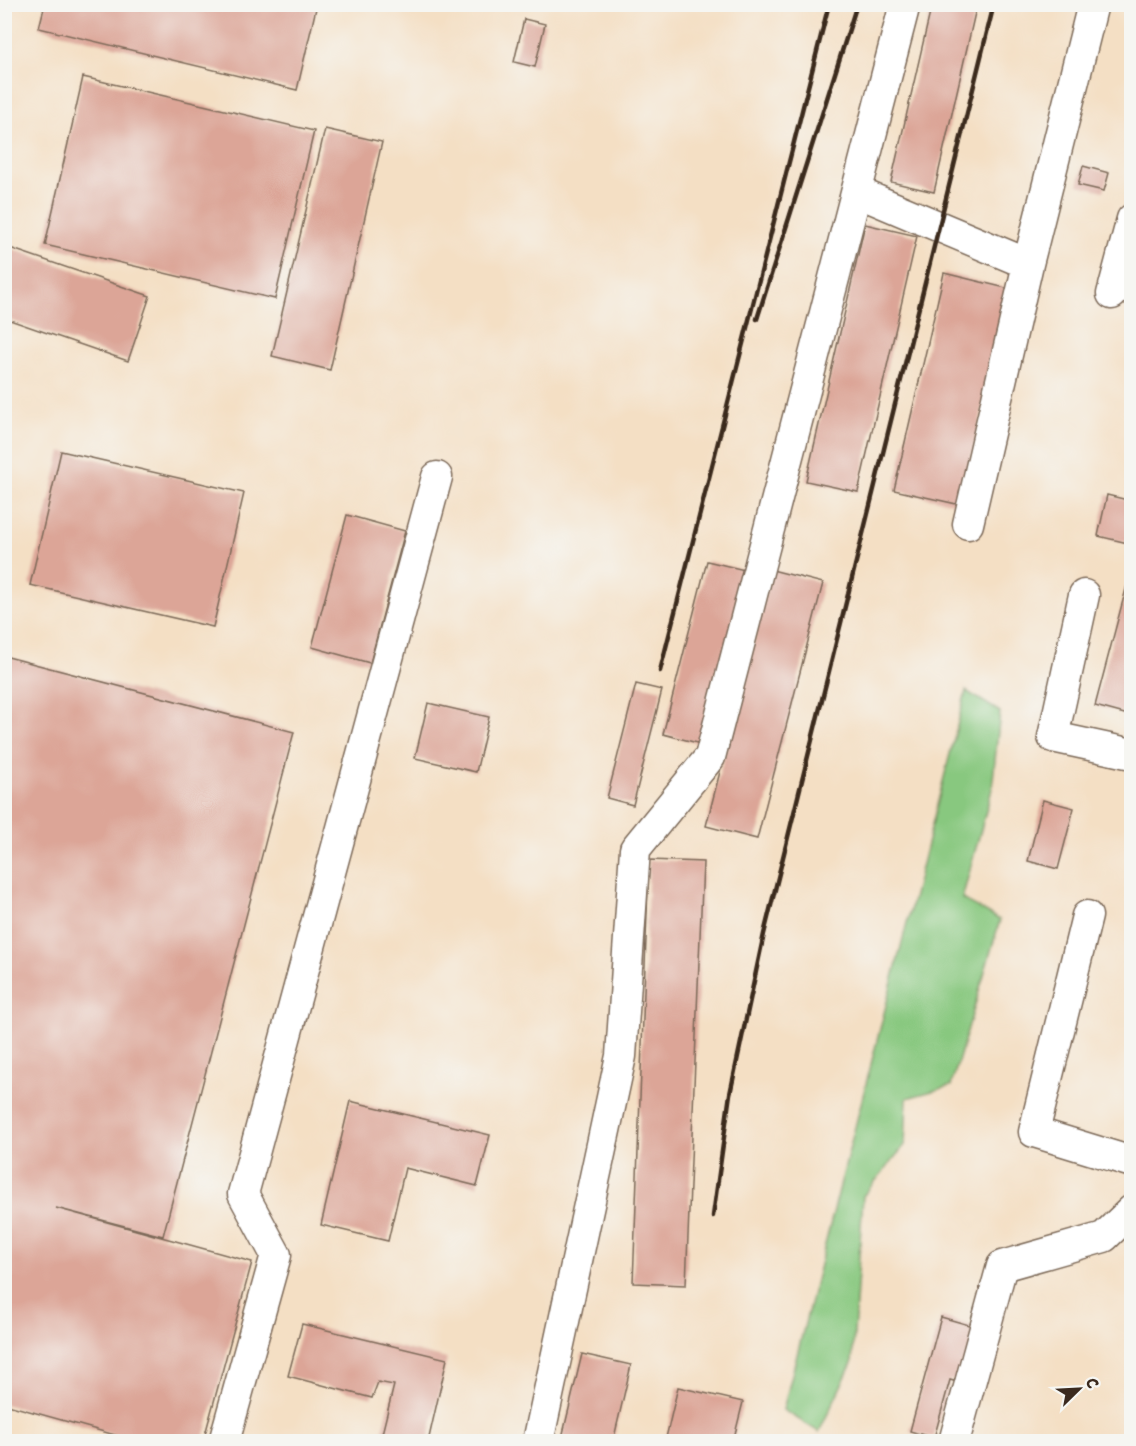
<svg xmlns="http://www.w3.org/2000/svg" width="1136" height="1446" font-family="'Shantell Sans',sans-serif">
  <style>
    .green { fill: #88c87f; stroke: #62794e; stroke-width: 1.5 }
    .building { fill: #dca597 }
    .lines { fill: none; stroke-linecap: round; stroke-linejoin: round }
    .minor-casing { stroke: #7c6958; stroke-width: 33 }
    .minor { stroke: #fff; stroke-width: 30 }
    .rail { stroke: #3b2a1e; stroke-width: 4.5 }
  </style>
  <rect width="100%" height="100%" fill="#f6f6f2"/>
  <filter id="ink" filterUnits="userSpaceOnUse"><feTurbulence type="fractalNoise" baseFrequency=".0167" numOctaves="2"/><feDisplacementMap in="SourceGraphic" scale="12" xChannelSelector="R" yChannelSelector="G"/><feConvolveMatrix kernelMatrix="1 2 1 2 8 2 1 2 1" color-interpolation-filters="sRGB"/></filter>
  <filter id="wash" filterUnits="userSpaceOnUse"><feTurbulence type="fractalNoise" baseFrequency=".008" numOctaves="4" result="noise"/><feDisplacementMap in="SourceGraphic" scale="24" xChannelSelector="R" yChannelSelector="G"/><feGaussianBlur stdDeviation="1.35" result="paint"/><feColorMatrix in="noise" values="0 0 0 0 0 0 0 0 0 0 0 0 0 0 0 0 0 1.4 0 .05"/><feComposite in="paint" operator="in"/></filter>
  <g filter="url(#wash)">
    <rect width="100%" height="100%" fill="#f4dfc4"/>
    <path class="green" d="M966,691L1000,712L992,789L962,899L1000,920L951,1086L907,1098L905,1145L863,1196L852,1363L819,1432L783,1410Z"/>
    <g id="blocks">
      <path class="building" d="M45,4H317L297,90L39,28Z
        M932,4H977L934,192L891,182Z
        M524,19L545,24L535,67L514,62Z
        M83,77L314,131L275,299L45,245Z
        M325,129L382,142L330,370L272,356Z
        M1083,166L1109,173L1104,191L1078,185Z
        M865,224L917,236L858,492L806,481Z
        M4,246L150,296L128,361L4,318Z
        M944,273L1010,289L961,505L894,490Z
        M61,451L244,493L213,627L30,585Z
        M1107,495L1132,501V544L1098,536Z
        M347,515L405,531L370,663L312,647Z
        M707,561L753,572L709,746L663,734Z
        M772,570L823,583L757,839L706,826Z
        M1131,570H1132V716L1095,706Z
        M4,656L294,732L163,1236L56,1208L252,1262L203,1442H140L4,1404Z
        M636,684L662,690L633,805L607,798Z
        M428,703L489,717L476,772L415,758Z
        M1043,800L1074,808L1058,869L1028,861Z
        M649,860L703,862L686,1285L633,1283Z
        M350,1101L490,1135L477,1186L405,1168L388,1241L321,1225Z
        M941,1317L976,1327L961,1383L950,1380L934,1438L910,1431Z
        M302,1324L447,1359L428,1442H380L394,1385L378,1382L372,1398L288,1376Z
        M582,1354L631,1365L613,1442H561Z
        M678,1387L743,1402L733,1442H665Z"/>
    </g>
  </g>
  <g filter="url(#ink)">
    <use href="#blocks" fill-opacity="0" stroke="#7c6958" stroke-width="1.5"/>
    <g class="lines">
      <defs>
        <path id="minor" d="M857,192L1028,264
          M1112,294L1132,219
          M968,524L1028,264L1093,4
          M1084,595L1053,737L1132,754
          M1087,916L1034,1132L1132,1162
          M224,1442L276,1255L243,1194L437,477
          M538,1442L621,1056L635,849L710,757L905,4
          M954,1442L1002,1266L1104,1237L1132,1210"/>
      </defs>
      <use href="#minor" class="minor-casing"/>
      <use href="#minor" class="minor"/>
      <path class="rail" d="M757,319L857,4
        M660,671L829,4
        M713,1216L730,1094L764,934L994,4"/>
    </g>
  </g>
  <rect width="1136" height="1446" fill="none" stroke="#f6f6f2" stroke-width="24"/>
  <g transform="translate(1079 1389) rotate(66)" stroke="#f6f6f2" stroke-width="4.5" paint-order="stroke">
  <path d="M0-4.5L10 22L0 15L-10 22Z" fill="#3b2a1e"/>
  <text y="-9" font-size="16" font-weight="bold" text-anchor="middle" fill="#3b2a1e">С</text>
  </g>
</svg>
